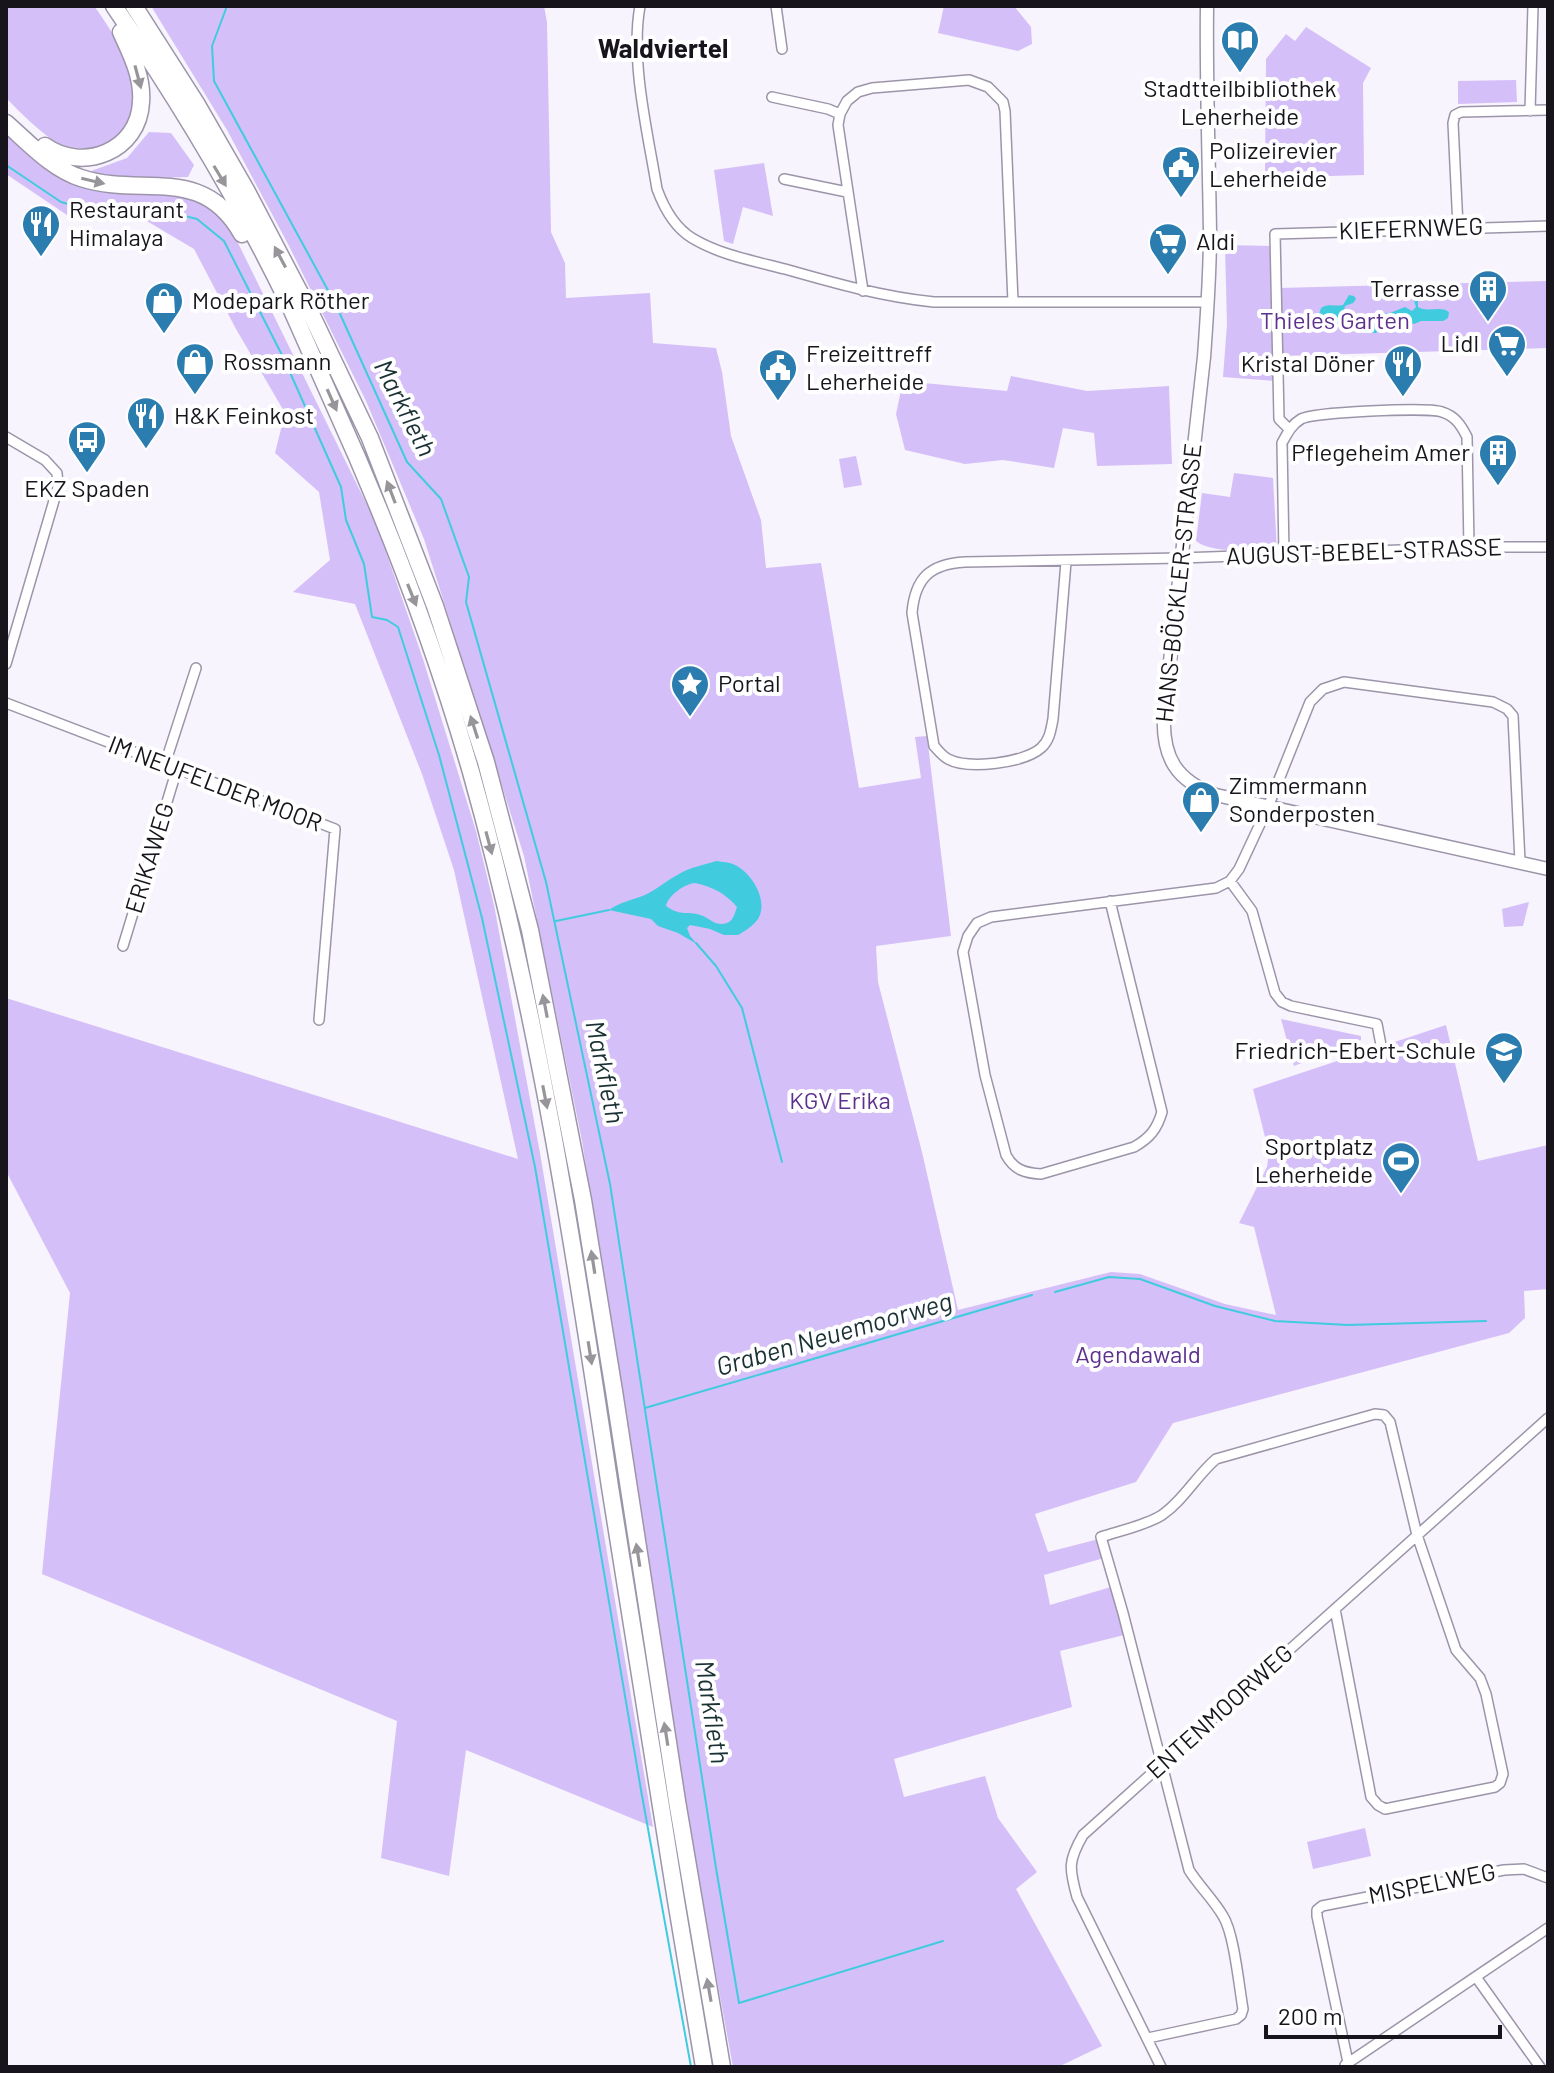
<svg xmlns="http://www.w3.org/2000/svg" width="1554" height="2073" font-family="Barlow,sans-serif">
  <style>
    .green { fill: #d5bff8 }
    .water { fill: #40cbde; fill-rule: evenodd }
    .lines { fill: none; stroke-linecap: round; stroke-linejoin: round }
    .stream { stroke: #40cbde; stroke-width: 2 }
    .street-casing { stroke: #9c95a9; stroke-width: 12 }
    .secondary-casing { stroke: #9c95a9; stroke-width: 15 }
    .highway-casing { stroke: #9c95a9; stroke-width: 19 }
    .street { stroke: #fff; stroke-width: 9 }
    .secondary { stroke: #fff; stroke-width: 12 }
    .highway { stroke: #fff; stroke-width: 16 }
    .oneway { fill: #979599 }
    .labels { text-anchor: middle; stroke-width: 8; stroke-linejoin: round; paint-order: stroke }
    .poi-label { font-size: 24px; fill: #17141c; stroke: #fff; text-anchor: start }
    .street-label { font-size: 24px; fill: #17141c; stroke: #fff }
    .park-label { font-size: 24px; fill: #5c308d; stroke: #fff }
    .neighbourhood-label { font-size: 26px; font-weight: bold; fill: #17141c; stroke: #fff }
    .water-label { font-size: 26px; font-style: italic; fill: #1a3134; stroke: #fff }
  </style>
  <rect width="100%" height="100%" fill="#f7f4fd"/>
  <path class="green" d="M8,6H94C107,23 127,56 133,76C135,82 134,89 134,95C134,135 101,157 63,145C47,140 19,111 6,98V7Z
    M151,6H544L547,22L551,232L565,263L566,298L650,293L653,343L716,348L722,372L731,436L761,520L766,568L821,563L859,788L921,778L915,737L927,736L951,936L876,946L878,982L922,1152L958,1310L1111,1272L1140,1274L1225,1304L1276,1315L1254,1227L1239,1223L1267,1167L1269,1153L1253,1089L1446,1025L1478,1161L1548,1145V1289L1524,1291L1525,1318L1509,1333L1173,1423L1136,1482L1035,1514L1048,1552L1099,1539L1104,1558L1044,1575L1050,1605L1111,1587L1124,1635L1060,1651L1072,1707L894,1759L904,1797L985,1776L998,1818L1037,1872L1016,1889L1102,2046L1058,2067H733L689,1828L582,1141L524,856L424,539L366,401L288,244L227,130Z
    M944,6H1014L1031,27L1032,44L1018,51L938,33Z
    M1306,27L1371,68L1363,83L1364,175L1265,178L1266,59L1286,34L1295,41Z
    M1516,80L1517,102L1458,104V81Z
    M6,128C28,147 56,179 84,187C127,200 176,184 216,211C224,217 231,232 237,241L376,523L423,659L476,831L494,905L540,1153L653,1827L466,1750L449,1876L381,1858L397,1721L42,1574L70,1293L6,1171V998L518,1159L454,870L422,774L355,604L293,592L330,560L319,492L275,453L285,413L236,329L194,249L140,217L67,215L6,174Z
    M149,132L171,133L194,165L188,177L117,179L91,171L127,158Z
    M764,163L773,216L743,207L733,244L724,241L714,170Z
    M1225,245L1272,246L1276,381L1223,377L1227,324Z
    M1548,281V348L1282,356L1279,288Z
    M1011,376L1087,391L1169,386L1172,464L1097,466L1094,433L1063,428L1054,468L1003,460L965,464L905,450L896,414L903,381L1007,391Z
    M856,456L862,485L844,488L839,459Z
    M1234,473L1273,478L1277,551C1257,550 1211,554 1196,541L1202,493L1230,497Z
    M1529,902L1523,926L1504,927L1502,909Z
    M1281,1019L1361,1036V1040L1294,1066Z
    M1365,1828L1371,1856L1313,1869L1307,1842Z"/>
  <path class="water" d="M1418,294V307C1428,313 1440,305 1449,312L1448,318L1443,321H1421L1414,324L1394,319L1376,333H1363L1360,319L1364,316L1390,313L1405,307L1412,311L1416,307L1413,297Z
    M1349,295L1354,296L1356,299L1353,303L1345,306L1342,321L1336,327L1331,324L1332,320L1329,318L1325,322H1320L1318,318L1321,308C1329,303 1335,307 1343,305Z
    M716,861C723,862 729,862 735,865C752,873 769,901 758,919C753,926 745,931 738,935H724L710,929L690,925L687,928L690,936L697,944L678,933L658,926L651,919L609,910C620,902 633,900 645,895C658,889 667,880 679,874C691,867 704,865 716,861ZM695,883C713,887 725,893 737,907C735,913 733,921 727,923C717,927 710,919 703,916C689,910 680,917 666,906C668,896 684,884 695,883Z"/>
  <g class="lines">
    <path class="stream" d="M227,6L212,46L214,81L336,305L407,462L441,499L469,577L466,602L546,882L610,1184L716,1868L739,2003L943,1941
      M6,165L61,202L97,212L160,210L197,219L224,241L284,359L341,487L346,520L364,564L372,617L387,620L398,627L439,755L482,918L535,1167L641,1790L691,2067
      M556,921L609,910
      M696,943L716,966L742,1008L782,1162
      M1055,1292L1109,1277L1140,1279L1215,1306L1275,1321L1348,1325L1486,1321
      M645,1408L1032,1295"/>
    <defs>
      <path id="street" d="M640,6C630,61 648,134 657,189C664,208 674,227 692,238C720,255 754,261 785,269C834,283 883,297 934,302H1208
        M776,6L782,49
        M772,97L828,109L840,114
        M1530,111L1533,6
        M784,179L847,192
        M1458,227L1453,123L1455,115L1461,112L1548,110
        M863,291L838,125L840,114L847,101L858,92L872,88L969,80L988,87L1003,102L1005,111L1013,302
        M1289,429L1279,419L1275,234L1548,226
        M6,437L45,460L57,473L58,487L6,664
        M1284,554L1282,443C1287,434 1291,425 1301,419C1313,412 1427,407 1442,412C1455,416 1461,425 1467,437L1469,547
        M1066,562L1053,719C1051,729 1050,740 1041,748C1024,763 968,770 948,759C942,756 938,750 934,746L912,613C915,578 930,564 965,562L1181,558L1483,547H1548
        M6,703L335,829L319,1020
        M165,764L196,668
        M1230,881L1252,911L1275,993L1282,1002L1291,1006L1377,1024L1381,1045
        M1110,901L1162,1112C1157,1129 1150,1138 1134,1147L1041,1174C1025,1173 1014,1170 1006,1155L985,1075L963,952L968,936L977,923L991,917L1216,888L1230,881L1239,869L1268,807L1310,702L1323,689L1344,682L1493,702L1507,709L1513,716L1520,862
        M123,946L177,769
        M1476,1977L1540,2067
        M1148,2038L1236,2019L1241,2015L1243,2009C1239,1986 1234,1933 1223,1916C1213,1899 1199,1886 1189,1870L1123,1613L1101,1537C1119,1531 1147,1525 1162,1515C1183,1501 1196,1476 1216,1459L1375,1414L1384,1415L1390,1422L1417,1535L1456,1650L1480,1678L1486,1694L1503,1774L1500,1783L1495,1787L1385,1809L1378,1805L1371,1797L1335,1609
        M1345,2065L1548,1928
        M1161,2067L1077,1897C1069,1868 1068,1861 1083,1835L1548,1418
        M1349,2067L1317,1916V1910L1322,1906L1504,1870L1524,1869L1548,1878"/>
      <path id="secondary" d="M1207,6C1206,82 1209,158 1210,234C1210,275 1207,316 1204,357L1164,715C1162,757 1176,781 1216,795L1548,869"/>
      <path id="highway" d="M114,6C179,101 240,202 290,306C305,339 319,372 334,405C388,524 435,647 471,772C537,1006 574,1247 610,1487C640,1681 671,1874 704,2067
        M134,6L196,103L246,190L312,316L370,438L435,606L486,762L530,930L583,1200L614,1391L677,1801L722,2067
        M6,123C28,142 52,169 81,178C142,198 202,163 242,234
        M45,146C83,173 139,151 141,102C143,77 131,54 121,32"/>
    </defs>
    <use href="#street" class="street-casing"/>
    <use href="#secondary" class="secondary-casing"/>
    <use href="#highway" class="highway-casing"/>
    <use href="#street" class="street"/>
    <use href="#secondary" class="secondary"/>
    <use href="#highway" class="highway"/>
  </g>
  <defs><path id="oneway-solid" d="M-6-.8H1V-3.2L6.5 0L1 3.2V.8H-6Z" transform="scale(2)"/></defs>
  <g class="oneway">
    <use href="#oneway-solid" transform="translate(138 77) rotate(75)"/>
    <use href="#oneway-solid" transform="translate(220 176) rotate(59)"/>
    <use href="#oneway-solid" transform="translate(93 181) rotate(13)"/>
    <use href="#oneway-solid" transform="translate(280 257) rotate(-118)"/>
    <use href="#oneway-solid" transform="translate(332 400) rotate(66)"/>
    <use href="#oneway-solid" transform="translate(391 492) rotate(-111)"/>
    <use href="#oneway-solid" transform="translate(412 595) rotate(68)"/>
    <use href="#oneway-solid" transform="translate(474 727) rotate(-108)"/>
    <use href="#oneway-solid" transform="translate(489 843) rotate(75)"/>
    <use href="#oneway-solid" transform="translate(545 1006) rotate(-101)"/>
    <use href="#oneway-solid" transform="translate(545 1097) rotate(79)"/>
    <use href="#oneway-solid" transform="translate(593 1262) rotate(-99)"/>
    <use href="#oneway-solid" transform="translate(590 1353) rotate(81)"/>
    <use href="#oneway-solid" transform="translate(638 1555) rotate(-99)"/>
    <use href="#oneway-solid" transform="translate(666 1734) rotate(-99)"/>
    <use href="#oneway-solid" transform="translate(709 1990) rotate(-100)"/>
  </g>
  <defs>
    <symbol id="library-pin" viewBox="-11 -11 22 30"><path d="M0 17L-7.5 6A9.5 9.5 0 1 1 7.5 6Z" fill="#2a7dae" stroke="#fff"/><path d="M-6-4Q-3-5.5-.7-3.5V5Q-3 3-6 4ZM6-4Q3-5.5 .7-3.5V5Q3 3 6 4Z" fill="#fff"/></symbol>
    <symbol id="civic-pin" viewBox="-11 -11 22 30"><path d="M0 17L-7.5 6A9.5 9.5 0 1 1 7.5 6Z" fill="#2a7dae" stroke="#fff"/><path d="M-.6-6.5H3V-4.5H.6V-3L4-1V1h2V6H-6V1h2V-1L-.6-3ZM-1.2 2.5V6h2.4V2.5Z" fill="#fff"/></symbol>
    <symbol id="restaurant-pin" viewBox="-11 -11 22 30"><path d="M0 17L-7.5 6A9.5 9.5 0 1 1 7.5 6Z" fill="#2a7dae" stroke="#fff"/><path d="M-5-6h1v4h1v-4h1v4h1v-4h1v5L-1.5 .5V6h-2V.5L-5-1ZM5-6V6H3V1.5H1.5Q1.5-4 5-6Z" fill="#fff"/></symbol>
    <symbol id="supermarket-pin" viewBox="-11 -11 22 30"><path d="M0 17L-7.5 6A9.5 9.5 0 1 1 7.5 6Z" fill="#2a7dae" stroke="#fff"/><path d="M-6-5.5h2.5l.6 2H6L4.5 2H-2.5L-4.4-4H-6ZM-1.5 3.2a1.3 1.3 0 1 0 .1 0ZM3 3.2a1.3 1.3 0 1 0 .1 0Z" fill="#fff"/></symbol>
    <symbol id="building-pin" viewBox="-11 -11 22 30"><path d="M0 17L-7.5 6A9.5 9.5 0 1 1 7.5 6Z" fill="#2a7dae" stroke="#fff"/><path d="M-4-6H4V6H1V3H-1V6H-4ZM-2.5-4.3h1.7v1.8h-1.7ZM.8-4.3h1.7v1.8H.8ZM-2.5-1h1.7V.8h-1.7ZM.8-1h1.7V.8H.8Z" fill="#fff"/></symbol>
    <symbol id="shop-pin" viewBox="-11 -11 22 30"><path d="M0 17L-7.5 6A9.5 9.5 0 1 1 7.5 6Z" fill="#2a7dae" stroke="#fff"/><path d="M-5-2.5h2.3a2.7 3.5 0 0 1 5.4 0H5L5.5 6h-11ZM-1.5-2.5h3a1.5 2.3 0 0 0-3 0Z" fill="#fff"/></symbol>
    <symbol id="bus-pin" viewBox="-11 -11 22 30"><path d="M0 17L-7.5 6A9.5 9.5 0 1 1 7.5 6Z" fill="#2a7dae" stroke="#fff"/><path d="M-5-6H5V4H4V6H2V4H-2V6H-4V4H-5ZM-3.5-4V0h7V-4ZM-3.5 1.2v1.5H-2V1.2ZM2 1.2v1.5H3.5V1.2Z" fill="#fff"/></symbol>
    <symbol id="sight-pin" viewBox="-11 -11 22 30"><path d="M0 17L-7.5 6A9.5 9.5 0 1 1 7.5 6Z" fill="#2a7dae" stroke="#fff"/><path d="M0-6L1.8-2.2L6-1.7L2.9 1.2L3.7 5.4L0 3.3L-3.7 5.4L-2.9 1.2L-6-1.7L-1.8-2.2Z" fill="#fff"/></symbol>
    <symbol id="school-pin" viewBox="-11 -11 22 30"><path d="M0 17L-7.5 6A9.5 9.5 0 1 1 7.5 6Z" fill="#2a7dae" stroke="#fff"/><path d="M0-5L7-2L0 1L-7-2ZM-4 1L0 2.5L4 1V4Q0 6-4 4Z" fill="#fff"/></symbol>
    <symbol id="stadium-pin" viewBox="-11 -11 22 30"><path d="M0 17L-7.5 6A9.5 9.5 0 1 1 7.5 6Z" fill="#2a7dae" stroke="#fff"/><path d="M0-5a6.5 5 0 1 0 0 10a6.5 5 0 1 0 0-10ZM-3.5-1.8h7v3.6h-7Z" fill="#fff"/></symbol>
  </defs>
  <g fill-rule="evenodd">
    <use href="#library-pin" x="1218" y="18" width="44" height="60"/>
    <use href="#civic-pin" x="1159" y="143" width="44" height="60"/>
    <use href="#restaurant-pin" x="19" y="202" width="44" height="60"/>
    <use href="#supermarket-pin" x="1146" y="220" width="44" height="60"/>
    <use href="#building-pin" x="1466" y="267" width="44" height="60"/>
    <use href="#shop-pin" x="142" y="279" width="44" height="60"/>
    <use href="#supermarket-pin" x="1485" y="322" width="44" height="60"/>
    <use href="#shop-pin" x="173" y="340" width="44" height="60"/>
    <use href="#restaurant-pin" x="1381" y="342" width="44" height="60"/>
    <use href="#civic-pin" x="756" y="346" width="44" height="60"/>
    <use href="#restaurant-pin" x="124" y="394" width="44" height="60"/>
    <use href="#bus-pin" x="65" y="418" width="44" height="60"/>
    <use href="#building-pin" x="1476" y="431" width="44" height="60"/>
    <use href="#sight-pin" x="668" y="662" width="44" height="60"/>
    <use href="#shop-pin" x="1179" y="778" width="44" height="60"/>
    <use href="#school-pin" x="1482" y="1029" width="44" height="60"/>
    <use href="#stadium-pin" x="1379" y="1139" width="44" height="60"/>
  </g>
  <g class="labels">
    <g class="poi-label">
      <text x="1240" y="97" text-anchor="middle">Stadtteilbibliothek<tspan x="1240" dy="28">Leherheide</tspan></text>
      <text x="1209" y="159">Polizeirevier<tspan x="1209" dy="28">Leherheide</tspan></text>
      <text x="69" y="218">Restaurant<tspan x="69" dy="28">Himalaya</tspan></text>
      <text x="1196" y="250">Aldi</text>
      <text x="1460" y="297" text-anchor="end">Terrasse</text>
      <text x="192" y="309">Modepark Röther</text>
      <text x="1479" y="352" text-anchor="end">Lidl</text>
      <text x="806" y="362">Freizeittreff<tspan x="806" dy="28">Leherheide</tspan></text>
      <text x="223" y="370">Rossmann</text>
      <text x="1375" y="372" text-anchor="end">Kristal Döner</text>
      <text x="174" y="424">H&amp;K Feinkost</text>
      <text x="1470" y="461" text-anchor="end">Pflegeheim Amer</text>
      <text x="87" y="497" text-anchor="middle">EKZ Spaden</text>
      <text x="718" y="692">Portal</text>
      <text x="1229" y="794">Zimmermann<tspan x="1229" dy="28">Sonderposten</tspan></text>
      <text x="1476" y="1059" text-anchor="end">Friedrich-Ebert-Schule</text>
      <text x="1373" y="1155" text-anchor="end">Sportplatz<tspan x="1373" dy="28">Leherheide</tspan></text>
    </g>
    <g class="street-label">
      <text transform="translate(1411 229) rotate(-2)" y="8">KIEFERNWEG</text>
      <text transform="translate(1364 552) rotate(-2)" y="8">AUGUST-BEBEL-STRASSE</text>
      <text transform="translate(1179 583) rotate(-84)" y="8">HANS-BÖCKLER-STRASSE</text>
      <text transform="translate(215 784) rotate(21)" y="8">IM NEUFELDER MOOR</text>
      <text transform="translate(150 858) rotate(-73)" y="8">ERIKAWEG</text>
      <text transform="translate(1220 1712) rotate(-42)" y="8">ENTENMOORWEG</text>
      <text transform="translate(1432 1884) rotate(-11)" y="8">MISPELWEG</text>
    </g>
    <g class="park-label">
      <text x="1335" y="329">Thieles Garten</text>
      <text x="840" y="1109">KGV Erika</text>
      <text x="1138" y="1363">Agendawald</text>
    </g>
    <g class="neighbourhood-label">
      <text x="663" y="58">Waldviertel</text>
    </g>
    <g class="water-label">
      <text transform="translate(405 408) rotate(63)" y="9">Markfleth</text>
      <text transform="translate(605 1072) rotate(78)" y="9">Markfleth</text>
      <text transform="translate(834 1334) rotate(-16)" y="9">Graben Neuemoorweg</text>
      <text transform="translate(712 1712) rotate(81)" y="9">Markfleth</text>
    </g>
  </g>
  <rect width="1554" height="2073" fill="none" stroke="#17141c" stroke-width="16"/>
  <path d="M1266 2025v12h234v-12" fill="none" stroke="#17141c" stroke-width="4"/>
  <text x="1278" y="2025" font-size="24" fill="#17141c" stroke="#ffffff" stroke-width="6" paint-order="stroke">200 m</text>
</svg>
